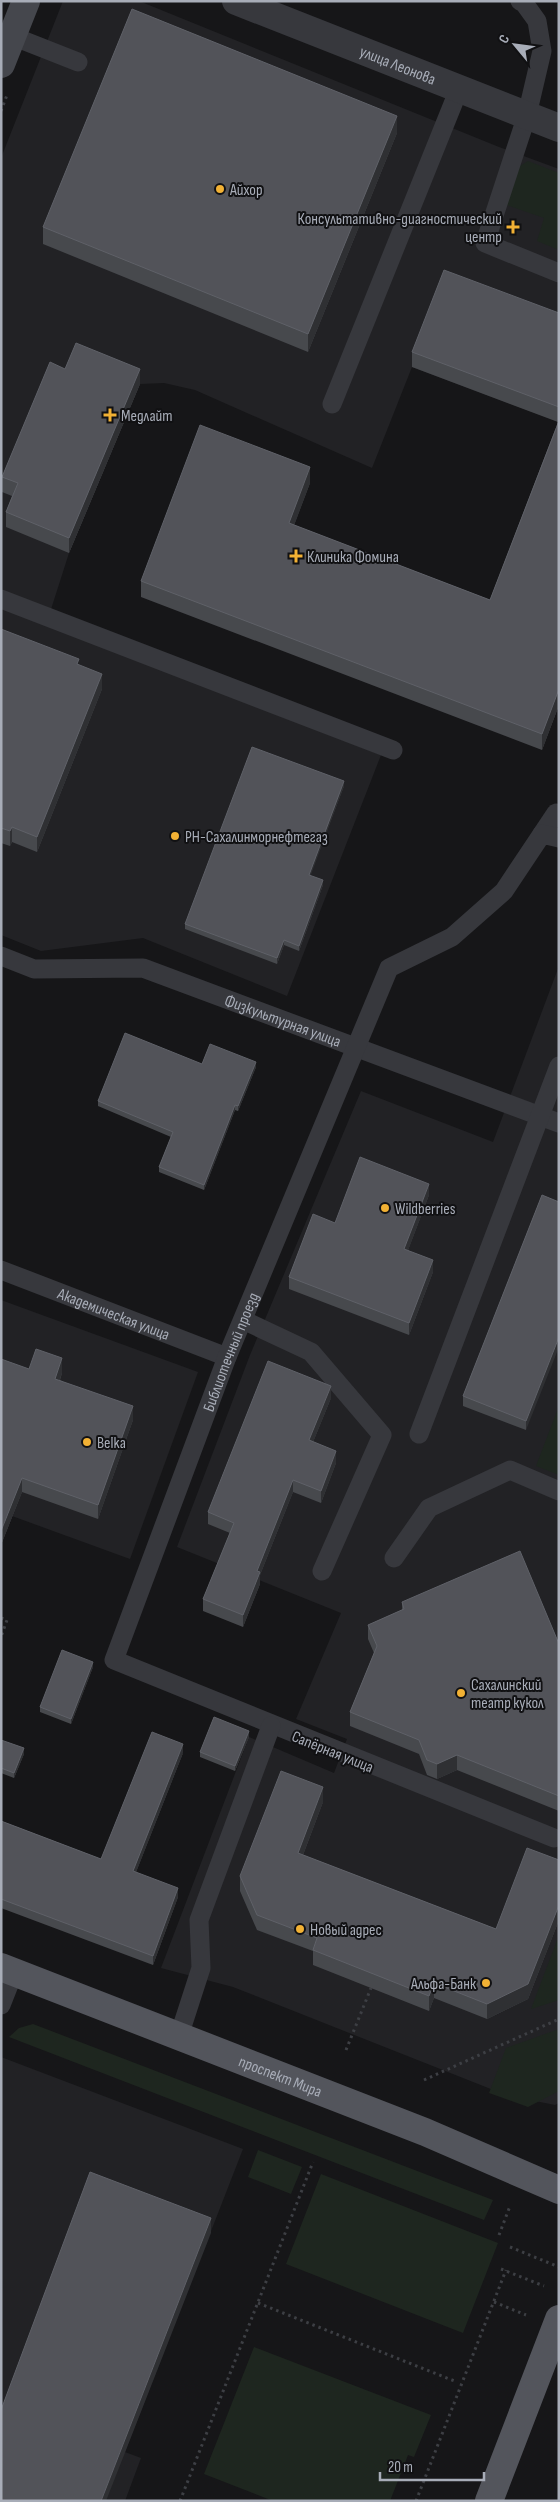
<svg xmlns="http://www.w3.org/2000/svg" width="560" height="2502" font-family="'Sofia Sans Condensed',sans-serif">
  <style>
    .built { fill: #222225 }
    .green { fill: #1e261f }
    .lines { fill: none; stroke-linecap: round; stroke-linejoin: round }
    .path { stroke: #3d3f44; stroke-width: 3; stroke-dasharray: 2.5 4; stroke-linecap: butt }
    .lane { stroke: #37383d; stroke-width: 19 }
    .street { stroke: #37383d; stroke-width: 28 }
    .secondary { stroke: #45474d; stroke-width: 28 }
    .primary { stroke: #53555c; stroke-width: 28 }
    .wall { fill: #47494d }
    .shaded-wall { fill: #2f3033 }
    .building { fill: #525359; stroke: #5f6168 }
    .poi-dot { fill: #f2b134; stroke: #111113; stroke-width: 2 }
    .labels { text-anchor: middle; stroke-width: 4; stroke-linejoin: round; paint-order: stroke }
    .street-label { font-size: 16px; fill: #a8adb8; stroke: #111113 }
    .poi-label { font-size: 16px; fill: #a8adb8; stroke: #111113; text-anchor: start }
  </style>
  <rect width="100%" height="100%" fill="#161618"/>
  <path class="built" d="M63,1H139L499,147L559,169V422L412,367L372,468L195,390L164,383L140,384L69,553L46,625L381,755L287,996L143,938L41,951L1,935V158Z
    M559,966V2103L555,2105L506,2095L233,1987L161,1968L249,1737L334,1773L347,1739L296,1719L341,1613L177,1547L250,1355L361,1091L493,1142Z
    M1,1300L198,1372L130,1559L1,1512Z
    M1,2057L243,2149L125,2452L141,2458L125,2501H1Z"/>
  <path class="green" d="M528,161L559,173V250L537,241L544,218L504,204L520,166Z
    M559,1406V1475L536,1466Z
    M559,1935V2000L531,2009Z
    M33,2024L493,2200L484,2220L9,2037L19,2028Z
    M559,2029V2091L528,2107L489,2093L506,2048Z
    M258,2150L302,2167L291,2194L248,2177Z
    M321,2174L498,2243L463,2333L286,2264Z
    M254,2347L431,2415L414,2457L408,2455L390,2501H273L204,2474Z"/>
  <g class="lines">
    <path class="path" d="M1,111L7,95
      M1,1618L7,1620L1,1637
      M1,2044H2
      M346,2050L371,1988
      M424,2080L559,2019
      M499,2235L510,2206
      M510,2247L559,2267
      M501,2269L544,2286
      M494,2302L526,2315
      M258,2303L457,2382
      M180,2501L313,2162
      M416,2501L506,2270"/>
    <g class="lane">
      <path d="M520,1L524,3L537,21L542,51L527,115L485,243L559,273"/>
      <path d="M12,36L78,62"/>
      <path d="M332,404L459,89"/>
      <path d="M1,599L393,750"/>
      <path d="M542,834L556,813"/>
      <path id="s1" d="M1,956L34,969L143,968L559,1123"/>
      <path id="s2" d="M1,1270L227,1357"/>
      <path d="M243,1320L311,1352L382,1435L322,1571"/>
      <path d="M419,1434L559,1066"/>
      <path d="M394,1558L429,1508L510,1470L559,1491"/>
      <path id="s3" d="M554,1838L114,1660L227,1357L389,968L452,937L504,891L542,834L559,838"/>
      <path d="M1,2005L14,1972"/>
      <path d="M179,2036L201,1968L199,1920L271,1726"/>
    </g>
    <path class="street" id="s4" d="M236,1L559,128"/>
    <path class="secondary" d="M1,64L26,1"/>
    <g class="primary">
      <path id="s5" d="M1,1967L425,2132L559,2190"/>
      <path d="M489,2501L559,2319"/>
    </g>
  </g>
  <path class="wall" d="M397,133L308,352L43,244V227Z
    M559,313V705L542,750L141,597V581L310,483L294,525L490,600L558,422L412,367V352Z
    M140,384L69,553L6,527V512L12,496L2,492V477Z
    M1,629L79,665L102,689L37,852L12,842L10,846L1,843Z
    M344,786L310,875L323,885L299,951L284,945L277,964L185,929V924Z
    M202,1064L256,1067L238,1111L235,1110L204,1190L159,1172V1167L171,1137L98,1106V1101Z
    M429,1195L408,1250L433,1272L409,1335L289,1289V1277L335,1223Z
    M542,1195L526,1430L463,1406V1396Z
    M29,1369L62,1373L60,1380L133,1420L98,1519L22,1492L1,1545Z
    M331,1398L313,1442L336,1463L321,1503L293,1492L260,1575V1584L243,1627L203,1611V1599L230,1533L208,1524V1512Z
    M402,1602L559,1644V1811L457,1770L437,1779L427,1775L419,1754L350,1726V1712L374,1653L368,1639V1625L402,1610Z
    M93,1667L71,1724L40,1712V1707Z
    M249,1737L235,1771L200,1757V1752Z
    M1,1740L24,1754L14,1778L1,1773Z
    M183,1753L136,1872L178,1897L153,1965L1,1908V1821L101,1859Z
    M323,1802L303,1855L496,1929L559,1860V1920L528,1999L487,2019L434,1998L429,2011L313,1965V1951L257,1930L240,1891V1876Z"/>
  <path class="shaded-wall" d="M397,116V133L308,352V334Z
    M140,369V384L69,553V538Z
    M310,467V483L289,539V523Z
    M102,674V689L37,852V837Z
    M559,689V705L542,750V734Z
    M344,781V786L309,880V875Z
    M12,827V842L10,846V831Z
    M323,880V885L299,951V946Z
    M284,940V945L277,964V958Z
    M256,1062V1067L238,1111V1106Z
    M235,1105V1110L204,1190V1185Z
    M429,1184V1195L404,1261V1249Z
    M433,1260V1272L409,1335V1323Z
    M559,1337V1347L526,1430V1421Z
    M62,1358V1373L55,1393V1379Z
    M331,1386V1398L309,1452V1440Z
    M133,1406V1420L98,1519V1505Z
    M336,1451V1463L321,1503V1491Z
    M22,1478V1492L1,1545V1531Z
    M293,1480V1492L260,1575V1584L243,1627V1615L257,1571Z
    M93,1662V1667L71,1724V1719Z
    M249,1731V1737L235,1771V1766Z
    M183,1744V1753L133,1880V1871Z
    M24,1748V1754L14,1778V1773Z
    M457,1755V1770L437,1779V1764Z
    M323,1787V1802L298,1868V1853Z
    M178,1888V1897L153,1965V1956Z
    M559,1905V1920L528,1999L487,2019V2004Z
    M434,1983V1998L429,2011V1996Z
    M211,2218V2233L106,2501H101Z"/>
  <path class="building" d="M132,9L397,116L308,334L43,227Z
    M444,270L559,313V407L412,352Z
    M76,343L140,369L69,538L6,512L18,483L2,477L50,362L65,369Z
    M559,421V689L542,734L141,581L200,425L310,467L289,523L490,600Z
    M1,629L79,659L77,664L102,674L37,837L12,827L10,831L1,828Z
    M252,747L344,781L309,875L323,880L299,946L284,940L277,958L185,924Z
    M125,1033L202,1064L210,1044L256,1062L238,1106L235,1105L204,1185L159,1167L173,1132L98,1101Z
    M360,1157L429,1184L404,1249L433,1260L409,1323L289,1277L313,1214L335,1223Z
    M542,1195L559,1202V1337L526,1421L463,1396Z
    M36,1349L62,1358L55,1379L133,1406L98,1505L22,1478L1,1531V1359L29,1369Z
    M268,1361L331,1386L309,1440L336,1451L321,1491L293,1480L257,1571L260,1572L243,1615L203,1599L234,1523L208,1512Z
    M520,1551L559,1644V1796L457,1755L437,1764L427,1760L419,1740L350,1712L377,1646L368,1625L404,1609L402,1602Z
    M62,1650L93,1662L71,1719L40,1707Z
    M214,1717L249,1731L235,1766L200,1752Z
    M152,1732L183,1744L133,1871L178,1888L153,1956L1,1899V1821L101,1859Z
    M1,1740L24,1748L14,1773L1,1768Z
    M281,1771L323,1787L298,1853L496,1929L527,1848L559,1860V1905L528,1984L487,2004L434,1983L429,1996L313,1950L317,1938L257,1915L240,1876Z
    M90,2172L211,2218L101,2501H1V2410Z"/>
  <g class="poi-dot">
    <circle cx="220" cy="189" r="5"/>
    <path d="M510.5 219.5h5v5h5v5h-5v5h-5v-5h-5v-5h5z"/>
    <path d="M107.5 407.5h5v5h5v5h-5v5h-5v-5h-5v-5h5z"/>
    <path d="M293.5 548.5h5v5h5v5h-5v5h-5v-5h-5v-5h5z"/>
    <circle cx="175" cy="836" r="5"/>
    <circle cx="385" cy="1208" r="5"/>
    <circle cx="87" cy="1442" r="5"/>
    <circle cx="461" cy="1693" r="5"/>
    <circle cx="300" cy="1929" r="5"/>
    <circle cx="486" cy="1983" r="5"/>
  </g>
  <g class="labels">
    <g class="street-label">
      <text dy="6" stroke="none"><textPath href="#s4" startOffset="174">улица Леонова</textPath></text>
      <text dy="6" stroke="none"><textPath href="#s1" startOffset="294">Физкультурная улица</textPath></text>
      <text dy="6" stroke="none"><textPath href="#s2" startOffset="121">Академическая улица</textPath></text>
      <text dy="6" stroke="none"><textPath href="#s3" startOffset="804">Библиотечный проезд</textPath></text>
      <text transform="translate(333 1751) rotate(22)" y="6">Сапёрная улица</text>
      <text dy="6" stroke="none"><textPath href="#s5" startOffset="300">проспект Мира</textPath></text>
    </g>
    <g class="poi-label">
      <text x="230" y="195">Айхор</text>
      <text x="502" y="224" text-anchor="end">Консультативно-диагностический<tspan x="502" dy="18">центр</tspan></text>
      <text x="121" y="421">Медлайт</text>
      <text x="307" y="562">Клиника Фомина</text>
      <text x="185" y="842">РН-Сахалинморнефтегаз</text>
      <text x="395" y="1214">Wildberries</text>
      <text x="97" y="1448">Belka</text>
      <text x="471" y="1690">Сахалинский<tspan x="471" dy="18">театр кукол</tspan></text>
      <text x="310" y="1935">Новый адрес</text>
      <text x="476" y="1989" text-anchor="end">Альфа-Банк</text>
    </g>
  </g>
  <rect width="560" height="2502" fill="none" stroke="#a8adb8" stroke-width="5"/>
  <g transform="translate(515 45) rotate(299)" stroke="#111113" stroke-width="4" paint-order="stroke">
  <path d="M0-4L9 19L0 12L-9 19Z" fill="#a8adb8"/>
  <text y="-8" font-size="14" font-weight="bold" text-anchor="middle" fill="#a8adb8">С</text>
  </g>
  <path d="M380 2472v8h104v-8" fill="none" stroke="#a8adb8" stroke-width="2.5"/>
  <text x="388" y="2472" font-size="15" fill="#a8adb8" stroke="#111113" stroke-width="4" paint-order="stroke">20 m</text>
</svg>
